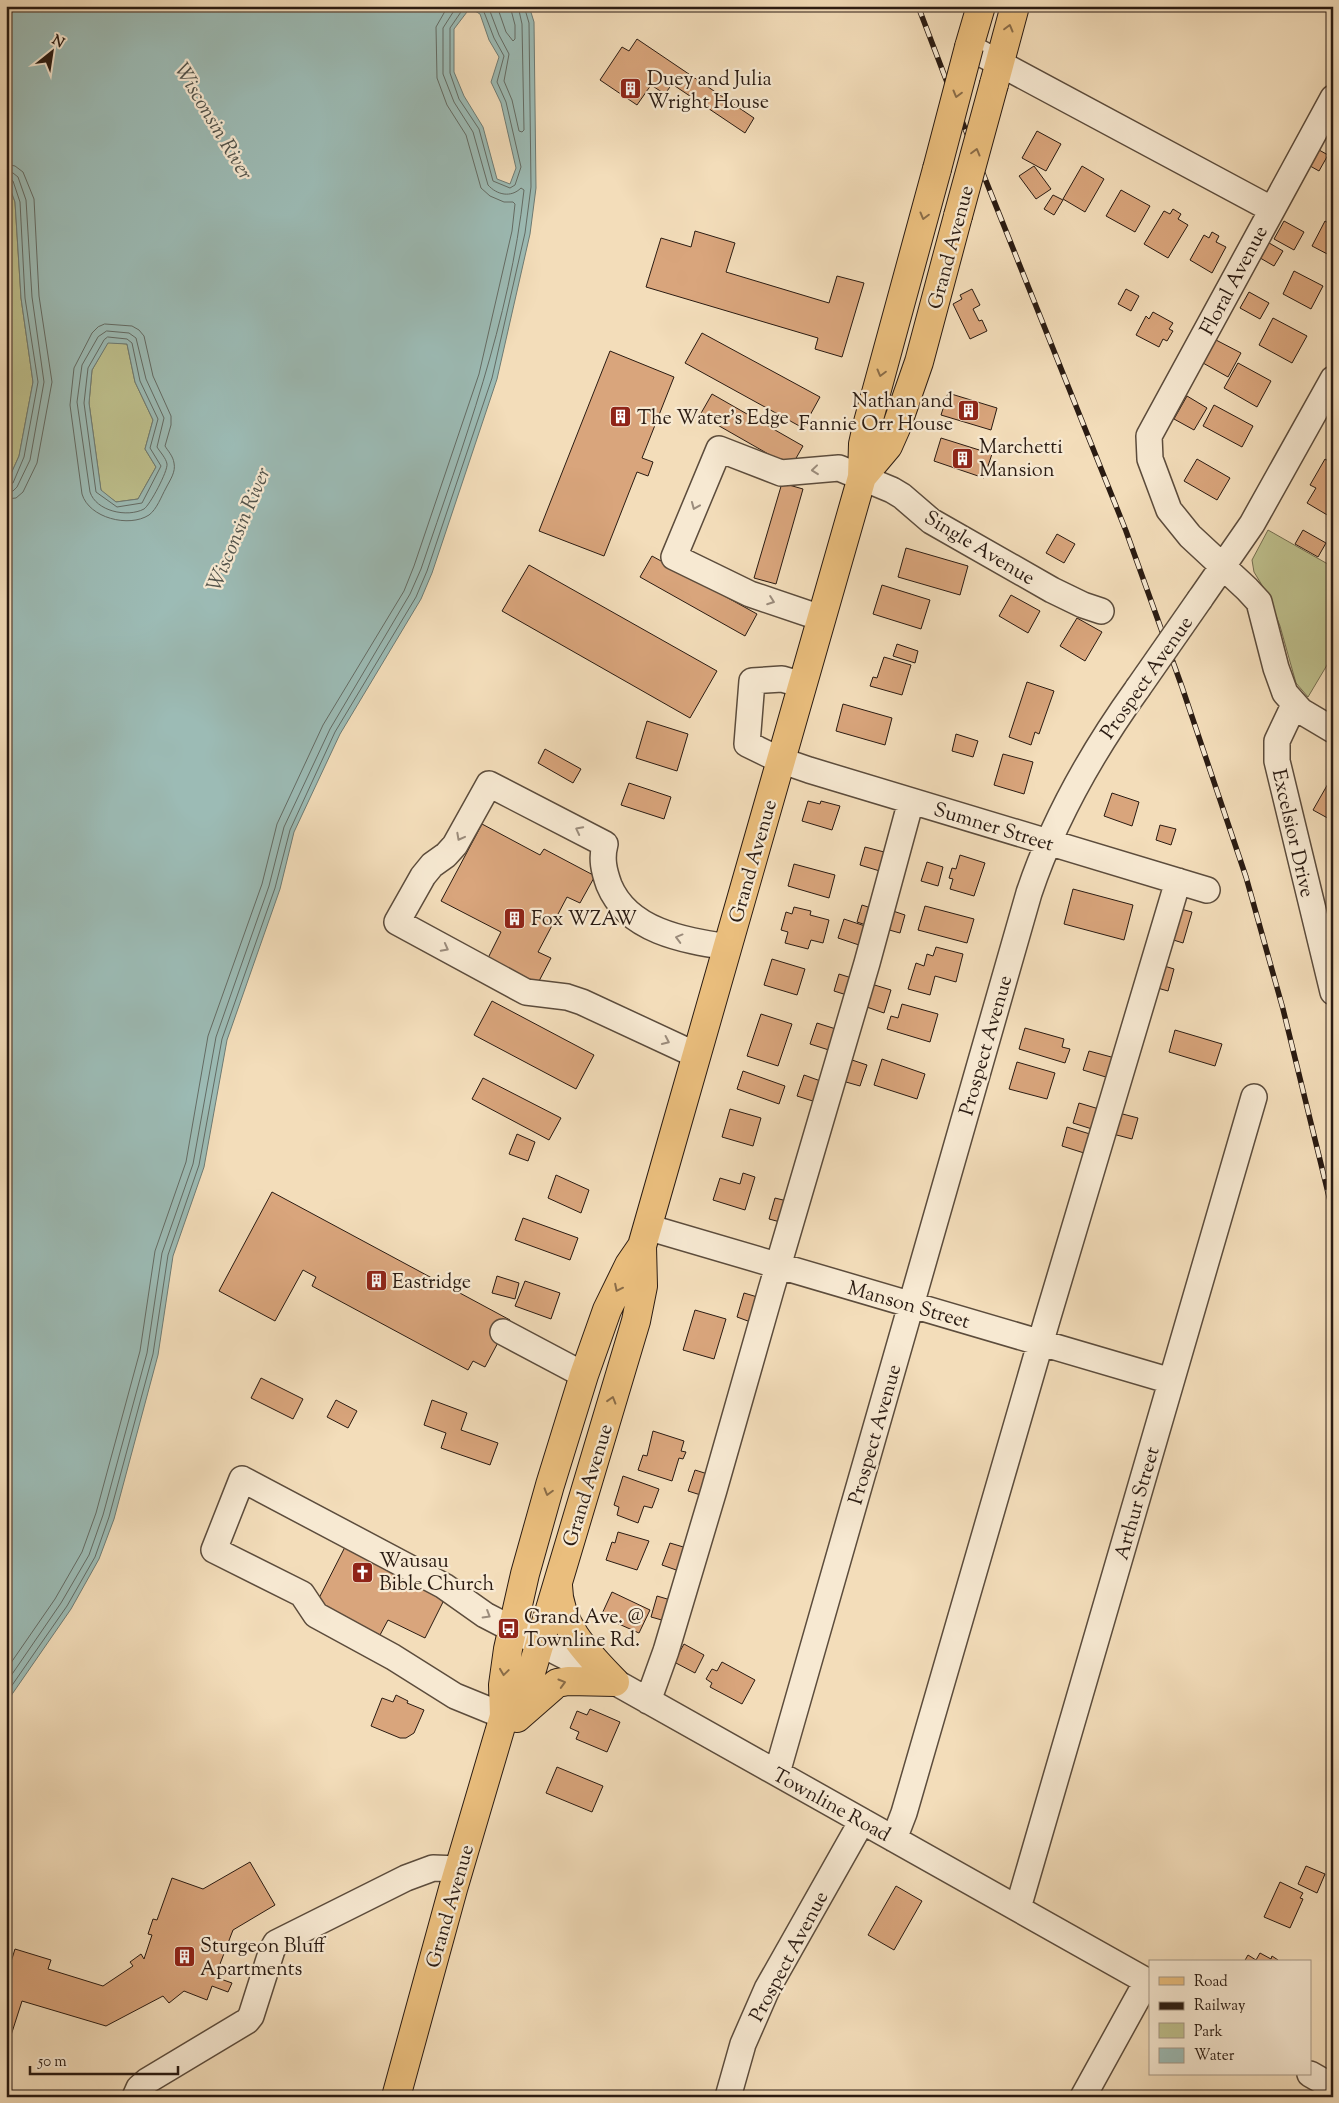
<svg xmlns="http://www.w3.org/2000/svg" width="1339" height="2103" font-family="'Sorts Mill Goudy',serif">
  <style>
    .green { fill: #bec08d; stroke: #746e50 }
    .water { fill: #9cbbb5; stroke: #6e7b74; fill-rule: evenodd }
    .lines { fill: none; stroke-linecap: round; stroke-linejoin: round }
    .shore { stroke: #636b64; stroke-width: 1 }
    .building { fill: #d9a57c; stroke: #2a1b12 }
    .minor-casing { stroke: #5c4c3c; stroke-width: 28 }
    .major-casing { stroke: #2a1b12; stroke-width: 30 }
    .minor { stroke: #f7e9d2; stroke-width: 25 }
    .major { stroke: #eabe7d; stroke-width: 28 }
    .rail-casing { stroke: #2a1b12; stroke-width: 5.5 }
    .rail { stroke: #f7e9d2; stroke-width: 4; stroke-dasharray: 11; stroke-linecap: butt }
    .minor-bridge-casing { stroke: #5c4c3c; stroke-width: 28; stroke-linecap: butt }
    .major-bridge-casing { stroke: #2a1b12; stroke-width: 30; stroke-linecap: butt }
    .minor-bridge { stroke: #f7e9d2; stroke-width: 25 }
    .major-bridge { stroke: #eabe7d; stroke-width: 28 }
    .oneway { stroke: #8a6c48 }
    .oneway2 { stroke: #9b8c7c }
    .labels { text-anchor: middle; stroke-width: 4.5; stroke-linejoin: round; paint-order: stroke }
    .poi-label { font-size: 20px; fill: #2a1b12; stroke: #f7e9d2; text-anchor: start }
    .street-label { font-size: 20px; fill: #2a1b12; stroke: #f7e9d2 }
    .water-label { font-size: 21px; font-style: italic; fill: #52534b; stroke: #f7e9d2 }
  </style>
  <rect width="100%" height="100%" fill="#f3ddba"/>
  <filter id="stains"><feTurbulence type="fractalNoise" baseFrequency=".004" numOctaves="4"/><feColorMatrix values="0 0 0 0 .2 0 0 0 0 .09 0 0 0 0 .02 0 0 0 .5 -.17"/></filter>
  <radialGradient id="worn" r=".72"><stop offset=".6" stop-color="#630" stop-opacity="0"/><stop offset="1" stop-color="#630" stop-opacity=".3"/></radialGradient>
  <path class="green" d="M6,177L15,202L21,298L33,382L19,456L6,485Z
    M108,342L127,344L135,382L153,420L145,449L156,467L138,499L116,502L101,491L89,403L92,370Z
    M1268,530L1333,567V655L1308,697L1296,683L1280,626L1268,595L1254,572L1252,560Z"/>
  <path class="water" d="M6,6H529L534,22L536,188L530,234L497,379L432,573L421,599L340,734L294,832L280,889L227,1040L204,1167L173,1256L158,1355L114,1519L99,1559L71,1609L6,1703V485L19,456L33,382L21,298L15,202L6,177ZM470,8L480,14L489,40L499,57L491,82L501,103L516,168L510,184L497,179L483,127L464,96L454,72V29ZM108,343L127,344L135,382L153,420L145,449L156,467L138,499L116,502L101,490L89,403L92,370Z"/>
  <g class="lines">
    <path class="shore" d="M465,6L450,28V73L459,99L479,129L493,181L510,188L515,185L521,167L506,102L497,82L504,56L494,38L484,12L476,6
      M488,6L499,35L509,54L504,81L512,100L519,131L522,132L524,130L522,24L518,6
      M497,6L506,32L513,41L515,39V25L510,6
      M6,164L15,166L23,172L34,199L39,296L52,382L37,463L23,492L16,498L6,499
      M6,172L13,173L18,177L26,200L32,297L44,382L30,460L17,487L13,491L6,492
      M6,178L13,181L20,202L25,298L38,382L24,457L13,483L6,485
      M105,324L132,326L139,330L144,336L153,376L171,416V425L165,446C168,451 173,456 174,463C176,472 170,480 166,488C161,497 157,509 149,515C129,528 89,518 82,494L70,405L74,368L92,333L98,327Z
      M107,331L129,333L136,338L146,379L164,418L157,447C160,452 166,458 167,464C168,471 150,505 144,509C127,518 96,511 90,492L77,402L82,365L98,337Z
      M108,337L127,339L132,343L140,381L158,419L150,448L161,466L142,503L117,507L96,492L84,403L88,368L104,340Z
      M6,1670L55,1599L82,1552L96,1513L140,1351L155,1251L186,1162L208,1036L262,884L277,824L323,725L404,591L414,566L479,374L512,231L515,204L513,202H504L490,196L481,188L466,135L447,105L437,78L436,27L448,6
      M6,1683L61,1603L89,1555L103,1515L147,1353L162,1253L193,1164L216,1037L269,886L284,827L330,729L410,594L421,569C463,445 510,320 524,190L521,188C511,198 497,195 488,185L473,132L454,102L443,74V28L457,6
      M6,1694L67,1606L95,1557L109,1517L153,1354L168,1255L199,1165L222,1039L275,888L290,830L335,732L416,597L427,571L492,378L525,233L531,187L529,23L524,6"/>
  </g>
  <path class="building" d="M637,39L754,118L745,133L672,84L665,94L651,85L637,105L600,80L622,47L629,51Z
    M1037,131L1061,144L1046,171L1022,158Z
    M1312,146L1328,155L1319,171L1303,162Z
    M1034,166L1051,189L1036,199L1019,176Z
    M1082,166L1104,179L1085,212L1063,199Z
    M1121,190L1150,206L1135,232L1106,216Z
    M1053,195L1063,200L1054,215L1044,209Z
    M1173,209L1181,214L1178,219L1188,225L1168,258L1144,244L1164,211L1170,214Z
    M1284,221L1304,232L1294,250L1274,239Z
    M1325,221L1333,226V257L1312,246Z
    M695,231L735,243L726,272L829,303L837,276L864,283L842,357L815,349L818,338L646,287L661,238L691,247Z
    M1212,232L1219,236L1216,242L1226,247L1212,273L1190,260L1204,235L1209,238Z
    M1264,240L1283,251L1274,266L1255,255Z
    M1294,271L1323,286L1311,309L1283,294Z
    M972,289L980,305L973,309L979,321L982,320L987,331L970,339L953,304L962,299L960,295Z
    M1126,289L1139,296L1131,311L1118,304Z
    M1249,292L1269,303L1260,319L1240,308Z
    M1153,312L1173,323L1169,329L1173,331L1167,341L1163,339L1159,347L1136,335L1146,316L1149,319Z
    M1273,318L1307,336L1292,363L1259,345Z
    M702,333L820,397L803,428L685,363Z
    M1216,340L1241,353L1228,377L1203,363Z
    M610,351L674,377L642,458L653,462L648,476L637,472L604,556L539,531Z
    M1238,363L1271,381L1257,407L1224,388Z
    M948,393L997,408L991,430L941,415Z
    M712,394L803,446L791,467L700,415Z
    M1187,396L1207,408L1194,430L1174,419Z
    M1214,405L1253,426L1242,447L1203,426Z
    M941,438L992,454L984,478L934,461Z
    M1197,459L1230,478L1217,500L1184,481Z
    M1325,459L1333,464V509L1329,516L1307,503L1316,488L1310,485Z
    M782,483L803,489L776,584L754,578Z
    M1303,530L1326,543L1318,557L1295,544Z
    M1057,534L1075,544L1064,563L1046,553Z
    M906,548L968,566L960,595L898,577Z
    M652,556L757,614L745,636L640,577Z
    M529,565L717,671L690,718L502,611Z
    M882,585L930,600L921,629L873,614Z
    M1011,595L1040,611L1028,633L999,616Z
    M1077,618L1102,632L1085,661L1060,646Z
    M897,644L918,651L915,663L893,656Z
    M884,657L911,665L902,695L870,686L873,677L877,678Z
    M1027,682L1054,691L1039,734L1035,732L1031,745L1009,737Z
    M843,704L892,718L885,745L836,731Z
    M647,721L688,734L677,771L636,758Z
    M956,734L978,741L973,757L952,751Z
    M545,749L581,769L573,783L538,763Z
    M1003,754L1033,762L1024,794L994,785Z
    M1333,775V821L1313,810Z
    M629,783L671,797L664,819L621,805Z
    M1112,793L1139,802L1132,826L1104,816Z
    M808,801L820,804L821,801L840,806L832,830L802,821Z
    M482,824L540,855L544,849L595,876L580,903L567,897L538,952L551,958L538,983L530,979L527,984L486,962L501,932L441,901Z
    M1160,825L1176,829L1171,845L1156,840Z
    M865,847L888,853L883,872L860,865Z
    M960,855L985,863L974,896L950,889L953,879L949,878L952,868L956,869Z
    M927,862L943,867L938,886L921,881Z
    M794,864L835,875L829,898L788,886Z
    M1073,889L1133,905L1124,940L1064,924Z
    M862,905L874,909L869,926L857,922Z
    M925,906L974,919L967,943L918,930Z
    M794,907L811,911L810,915L829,920L823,943L811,940L808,949L785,943L788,932L781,930L786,912L792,914Z
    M1173,907L1192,912L1183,943L1164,937Z
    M887,909L905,915L900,933L882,928Z
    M844,919L865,926L859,945L838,938Z
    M936,947L963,954L956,982L935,976L930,995L908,989L916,963L924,966L927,954L933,956Z
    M772,959L805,969L797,995L764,985Z
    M1161,965L1174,969L1168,991L1154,987Z
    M839,974L855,979L850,996L834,991Z
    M868,983L891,990L884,1013L861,1005Z
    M492,1001L594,1055L576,1089L474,1035Z
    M902,1004L938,1014L930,1042L887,1029L891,1016L898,1018Z
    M761,1014L792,1024L778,1066L747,1056Z
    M817,1023L839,1030L832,1051L810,1044Z
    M1025,1028L1064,1039L1062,1047L1070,1049L1065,1063L1019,1049Z
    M1175,1030L1222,1044L1215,1066L1169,1052Z
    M1089,1051L1115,1058L1109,1078L1083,1070Z
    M846,1058L867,1065L860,1086L839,1080Z
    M882,1059L925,1074L917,1099L874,1085Z
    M1017,1062L1055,1073L1047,1099L1009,1089Z
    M743,1071L785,1086L779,1104L737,1089Z
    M804,1075L826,1083L819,1103L797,1096Z
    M483,1078L561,1118L549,1140L472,1099Z
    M1079,1103L1099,1109L1092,1129L1073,1123Z
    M730,1109L761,1118L753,1146L722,1137Z
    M1115,1112L1138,1118L1132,1139L1109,1133Z
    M1067,1127L1090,1134L1084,1153L1062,1146Z
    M517,1134L535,1142L528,1161L509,1154Z
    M743,1173L755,1177L745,1210L713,1200L720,1178L740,1184Z
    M556,1175L589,1190L581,1213L548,1198Z
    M272,1192L510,1320L485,1367L473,1361L468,1370L312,1286L316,1277L303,1270L275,1321L219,1291Z
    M775,1198L791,1202L784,1223L769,1219Z
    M523,1218L578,1238L570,1260L515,1240Z
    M497,1276L519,1283L515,1299L492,1293Z
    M525,1281L560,1293L551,1319L515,1306Z
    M744,1293L764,1299L756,1324L737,1317Z
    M695,1310L726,1319L714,1359L683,1350Z
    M261,1378L303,1399L293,1419L251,1398Z
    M336,1400L357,1411L348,1428L327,1417Z
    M432,1400L467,1413L461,1430L498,1443L490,1465L441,1448L446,1433L424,1425Z
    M653,1431L684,1441L681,1451L686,1452L683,1459L679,1458L672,1481L638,1470L643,1455L647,1456Z
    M695,1470L714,1476L707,1497L688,1491Z
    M623,1476L659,1489L652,1508L644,1506L638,1523L617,1515L619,1507L614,1505Z
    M618,1532L649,1541L637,1570L606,1560L612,1542L615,1543Z
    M670,1543L690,1549L682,1572L662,1565Z
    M345,1547L445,1598L425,1638L388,1620L380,1635L317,1602Z
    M612,1592L650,1610L639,1633L601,1616Z
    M657,1596L674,1601L669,1622L651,1617Z
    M684,1644L704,1655L695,1673L674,1662Z
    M722,1662L755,1680L742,1704L710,1687L712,1683L706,1679L712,1669L717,1671Z
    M396,1695L408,1701L407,1703L424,1710L414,1733L406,1738H400L371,1726L382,1698L393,1702Z
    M590,1709L620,1722L607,1752L576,1739L579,1732L570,1728L577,1711L587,1715Z
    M557,1767L603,1786L592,1812L546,1793Z
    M250,1862L275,1905L233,1930L215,1977L232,1983L228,1992L212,1986L207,2000L184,1991L169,2003L163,1996L106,2026L22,2001L6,2051V1978L15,1949L51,1960L48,1969L103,1986L133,1966L130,1962L141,1954L144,1959L152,1935L148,1934L153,1919L157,1920L172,1878L203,1889Z
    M1306,1866L1325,1874L1317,1893L1298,1884Z
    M1280,1882L1303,1893L1300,1898L1303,1899L1290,1928L1264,1917Z
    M896,1886L922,1901L894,1950L868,1935Z
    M1260,1953L1271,1959L1272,1956L1278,1960L1277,1962H1244L1248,1955L1256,1960Z"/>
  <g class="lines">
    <defs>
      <path id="minor" d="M969,47L1271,209
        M1333,98L1149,436L1150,459L1169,510L1190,536L1247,589L1259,602L1276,668L1285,693L1301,711L1333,730
        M1200,599L1252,524L1333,379
        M821,618L750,594L674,557L719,449L781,473L839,468L892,490L902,496L931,521L1052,590L1083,605L1101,611
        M803,685L782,679L752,681L747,744L780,760L809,770L1207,890
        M1294,705L1277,741V761L1333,992
        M696,1055L582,1002L567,997L526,992L397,922L423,876L432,865L446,855L455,845L489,784L605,844C601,859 604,871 609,885C628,931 683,940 727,947
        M647,1227L1171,1381
        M503,1332L584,1375
        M648,1701L666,1651L714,1490L771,1290L867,963L911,801
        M504,1716L455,1696L393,1657L316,1615L302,1594L214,1550L242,1479L444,1586L485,1615L615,1682L1150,1983
        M777,1773L1029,893C1054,818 1092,752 1138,688
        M894,1839L904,1813L1047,1320L1178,881
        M1018,1908L1254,1097
        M1310,2074L1333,2087
        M135,2097L139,2088L147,2081L247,2021L251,2016L272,1950L276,1943L406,1878L433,1868L459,1869
        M728,2097L743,2044L767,1989L862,1821
        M1083,2097L1147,1981"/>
      <path id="major" d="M969,47L981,6
        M994,84L1015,6
        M862,477L888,446L896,428L919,362L958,216
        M558,1585C558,1625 589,1655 615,1682
        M504,1716L521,1697L530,1676L636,1321L643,1286L642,1246L862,477L863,444L867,426L937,169
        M517,1718L557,1683L568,1681L615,1682
        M396,2097L453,1889L504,1716L503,1685L508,1649L525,1574L550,1485L584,1375L607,1310L629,1265L642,1246"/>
    </defs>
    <use href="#minor" class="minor-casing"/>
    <use href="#major" class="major-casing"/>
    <use href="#minor" class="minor"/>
    <use href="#major" class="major"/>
    <defs>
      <path id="rail" d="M918,6L958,111L1126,531L1182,687L1246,877L1283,1009L1333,1213"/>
    </defs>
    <use href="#rail" class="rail-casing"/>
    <use href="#rail" class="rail"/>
    <defs>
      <path id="minor-bridge" d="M1138,688L1200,599"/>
      <path id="major-bridge" d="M937,169L969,47
        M958,216L994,84"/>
    </defs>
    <use href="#minor-bridge" class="minor-bridge-casing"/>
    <use href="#major-bridge" class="major-bridge-casing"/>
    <use href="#minor-bridge" class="minor-bridge"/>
    <use href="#major-bridge" class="major-bridge"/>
  </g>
  <defs><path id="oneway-chevron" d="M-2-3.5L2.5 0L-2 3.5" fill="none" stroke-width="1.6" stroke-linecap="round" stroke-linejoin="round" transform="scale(1.25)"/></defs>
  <g class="oneway">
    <use href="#oneway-chevron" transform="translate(1009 28) rotate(-75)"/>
    <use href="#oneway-chevron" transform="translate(957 94) rotate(105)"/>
    <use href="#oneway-chevron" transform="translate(976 152) rotate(-75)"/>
    <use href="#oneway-chevron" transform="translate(924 216) rotate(105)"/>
    <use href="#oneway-chevron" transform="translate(881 373) rotate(105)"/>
    <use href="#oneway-chevron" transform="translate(618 1288) rotate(116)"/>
    <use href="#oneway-chevron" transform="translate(612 1400) rotate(-73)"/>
    <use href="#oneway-chevron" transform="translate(548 1492) rotate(106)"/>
    <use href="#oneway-chevron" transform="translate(504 1672) rotate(98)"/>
    <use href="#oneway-chevron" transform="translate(562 1683) rotate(-16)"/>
  </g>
  <g class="oneway2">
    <use href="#oneway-chevron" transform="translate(815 470) rotate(174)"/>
    <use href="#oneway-chevron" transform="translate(695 506) rotate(113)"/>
    <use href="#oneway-chevron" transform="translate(771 601) rotate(20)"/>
    <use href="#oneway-chevron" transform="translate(579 830) rotate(-153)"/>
    <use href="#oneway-chevron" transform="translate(460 837) rotate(118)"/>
    <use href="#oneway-chevron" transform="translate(679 938) rotate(-165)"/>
    <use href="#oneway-chevron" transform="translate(445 948) rotate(28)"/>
    <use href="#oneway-chevron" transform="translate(666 1041) rotate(25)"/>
    <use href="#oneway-chevron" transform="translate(487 1615) rotate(31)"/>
  </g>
  <defs>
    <symbol id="building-square" viewBox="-11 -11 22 22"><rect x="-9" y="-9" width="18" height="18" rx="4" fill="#8f2418" stroke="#f7e9d2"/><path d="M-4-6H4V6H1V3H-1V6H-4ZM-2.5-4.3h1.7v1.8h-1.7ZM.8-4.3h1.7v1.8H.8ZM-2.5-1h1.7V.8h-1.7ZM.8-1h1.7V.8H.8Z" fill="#fff"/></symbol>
    <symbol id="church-square" viewBox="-11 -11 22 22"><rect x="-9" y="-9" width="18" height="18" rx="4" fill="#8f2418" stroke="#f7e9d2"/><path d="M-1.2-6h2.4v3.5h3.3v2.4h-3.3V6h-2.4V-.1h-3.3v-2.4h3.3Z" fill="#fff"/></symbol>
    <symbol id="bus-square" viewBox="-11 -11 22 22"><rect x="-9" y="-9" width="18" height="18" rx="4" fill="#8f2418" stroke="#f7e9d2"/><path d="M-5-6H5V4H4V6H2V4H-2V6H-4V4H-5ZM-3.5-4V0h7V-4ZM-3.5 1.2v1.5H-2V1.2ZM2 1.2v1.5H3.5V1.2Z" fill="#fff"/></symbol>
  </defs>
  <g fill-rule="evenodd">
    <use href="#building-square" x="618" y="76" width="25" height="25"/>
    <use href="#building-square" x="956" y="398" width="25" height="25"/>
    <use href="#building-square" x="608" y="404" width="25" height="25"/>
    <use href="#building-square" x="950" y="446" width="25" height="25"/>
    <use href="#building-square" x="502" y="906" width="25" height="25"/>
    <use href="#building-square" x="364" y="1268" width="25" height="25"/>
    <use href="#church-square" x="350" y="1560" width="25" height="25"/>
    <use href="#bus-square" x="496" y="1616" width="25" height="25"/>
    <use href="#building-square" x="172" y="1944" width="25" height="25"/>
  </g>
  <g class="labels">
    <g class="poi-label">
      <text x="647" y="85">Duey and Julia<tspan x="647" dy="23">Wright House</tspan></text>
      <text x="953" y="407" text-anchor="end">Nathan and<tspan x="953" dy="23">Fannie Orr House</tspan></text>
      <text x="637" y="424">The Water's Edge</text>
      <text x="979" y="453">Marchetti<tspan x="979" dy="23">Mansion</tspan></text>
      <text x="531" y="925">Fox WZAW</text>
      <text x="392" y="1288">Eastridge</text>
      <text x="379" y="1567">Wausau<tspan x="379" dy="23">Bible Church</tspan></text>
      <text x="524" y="1623">Grand Ave. @<tspan x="524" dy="23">Townline Rd.</tspan></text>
      <text x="200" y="1952">Sturgeon Bluff<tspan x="200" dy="23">Apartments</tspan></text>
    </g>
    <g class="street-label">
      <text transform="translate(950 247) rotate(-75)" y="7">Grand Avenue</text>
      <text transform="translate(1233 280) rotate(-62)" y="7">Floral Avenue</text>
      <text transform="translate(980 547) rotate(31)" y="7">Single Avenue</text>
      <text transform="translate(1146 677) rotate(-55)" y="7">Prospect Avenue</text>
      <text transform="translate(994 826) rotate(17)" y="7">Sumner Street</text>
      <text transform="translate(1294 833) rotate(77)" y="7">Excelsior Drive</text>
      <text transform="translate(752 861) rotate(-74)" y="7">Grand Avenue</text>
      <text transform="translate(985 1045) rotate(-74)" y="7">Prospect Avenue</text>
      <text transform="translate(909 1304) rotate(16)" y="7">Manson Street</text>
      <text transform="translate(874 1434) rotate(-74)" y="7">Prospect Avenue</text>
      <text transform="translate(587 1485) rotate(-73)" y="7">Grand Avenue</text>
      <text transform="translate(1136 1503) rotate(-74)" y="7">Arthur Street</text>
      <text transform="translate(832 1804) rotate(29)" y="7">Townline Road</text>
      <text transform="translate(449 1906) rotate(-74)" y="7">Grand Avenue</text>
      <text transform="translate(788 1956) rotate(-62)" y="7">Prospect Avenue</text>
    </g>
    <g class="water-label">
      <text transform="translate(214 121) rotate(59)" y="7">Wisconsin River</text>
      <text transform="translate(238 529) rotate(-67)" y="7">Wisconsin River</text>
    </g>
  </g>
  <rect width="1339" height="2103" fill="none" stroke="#f3ddba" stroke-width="25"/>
  <rect x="8" y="8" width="1324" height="2088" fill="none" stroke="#2a1b12" stroke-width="2.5"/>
  <rect x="12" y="12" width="1314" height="2078" fill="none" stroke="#2a1b12"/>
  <rect x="1149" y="1960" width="162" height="115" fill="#f7e9d2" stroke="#a59785"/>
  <rect x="1159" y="1977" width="25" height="8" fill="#eabe7d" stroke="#a59785"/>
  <text x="1194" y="1986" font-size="15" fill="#2a1b12">Road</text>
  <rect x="1159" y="2002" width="25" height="8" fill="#2a1b12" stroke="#a59785"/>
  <text x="1194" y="2010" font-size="15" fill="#2a1b12">Railway</text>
  <rect x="1159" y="2023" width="25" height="15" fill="#bec08d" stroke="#a59785"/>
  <text x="1194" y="2036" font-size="15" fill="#2a1b12">Park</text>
  <rect x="1159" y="2048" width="25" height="15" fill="#9cbbb5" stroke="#a59785"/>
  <text x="1194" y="2060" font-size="15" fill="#2a1b12">Water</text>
  <g transform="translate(52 52) rotate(30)" stroke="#f7e9d2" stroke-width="4" paint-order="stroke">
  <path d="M0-4L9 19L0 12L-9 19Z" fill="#2a1b12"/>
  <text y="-8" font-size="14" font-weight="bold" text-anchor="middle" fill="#2a1b12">N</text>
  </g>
  <path d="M30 2066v8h148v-8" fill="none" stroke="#2a1b12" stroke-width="2.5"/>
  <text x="38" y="2066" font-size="15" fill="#2a1b12" stroke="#f7e9d2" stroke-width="4" paint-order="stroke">50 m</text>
  <rect width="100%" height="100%" filter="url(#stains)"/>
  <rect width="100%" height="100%" fill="url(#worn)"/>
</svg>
